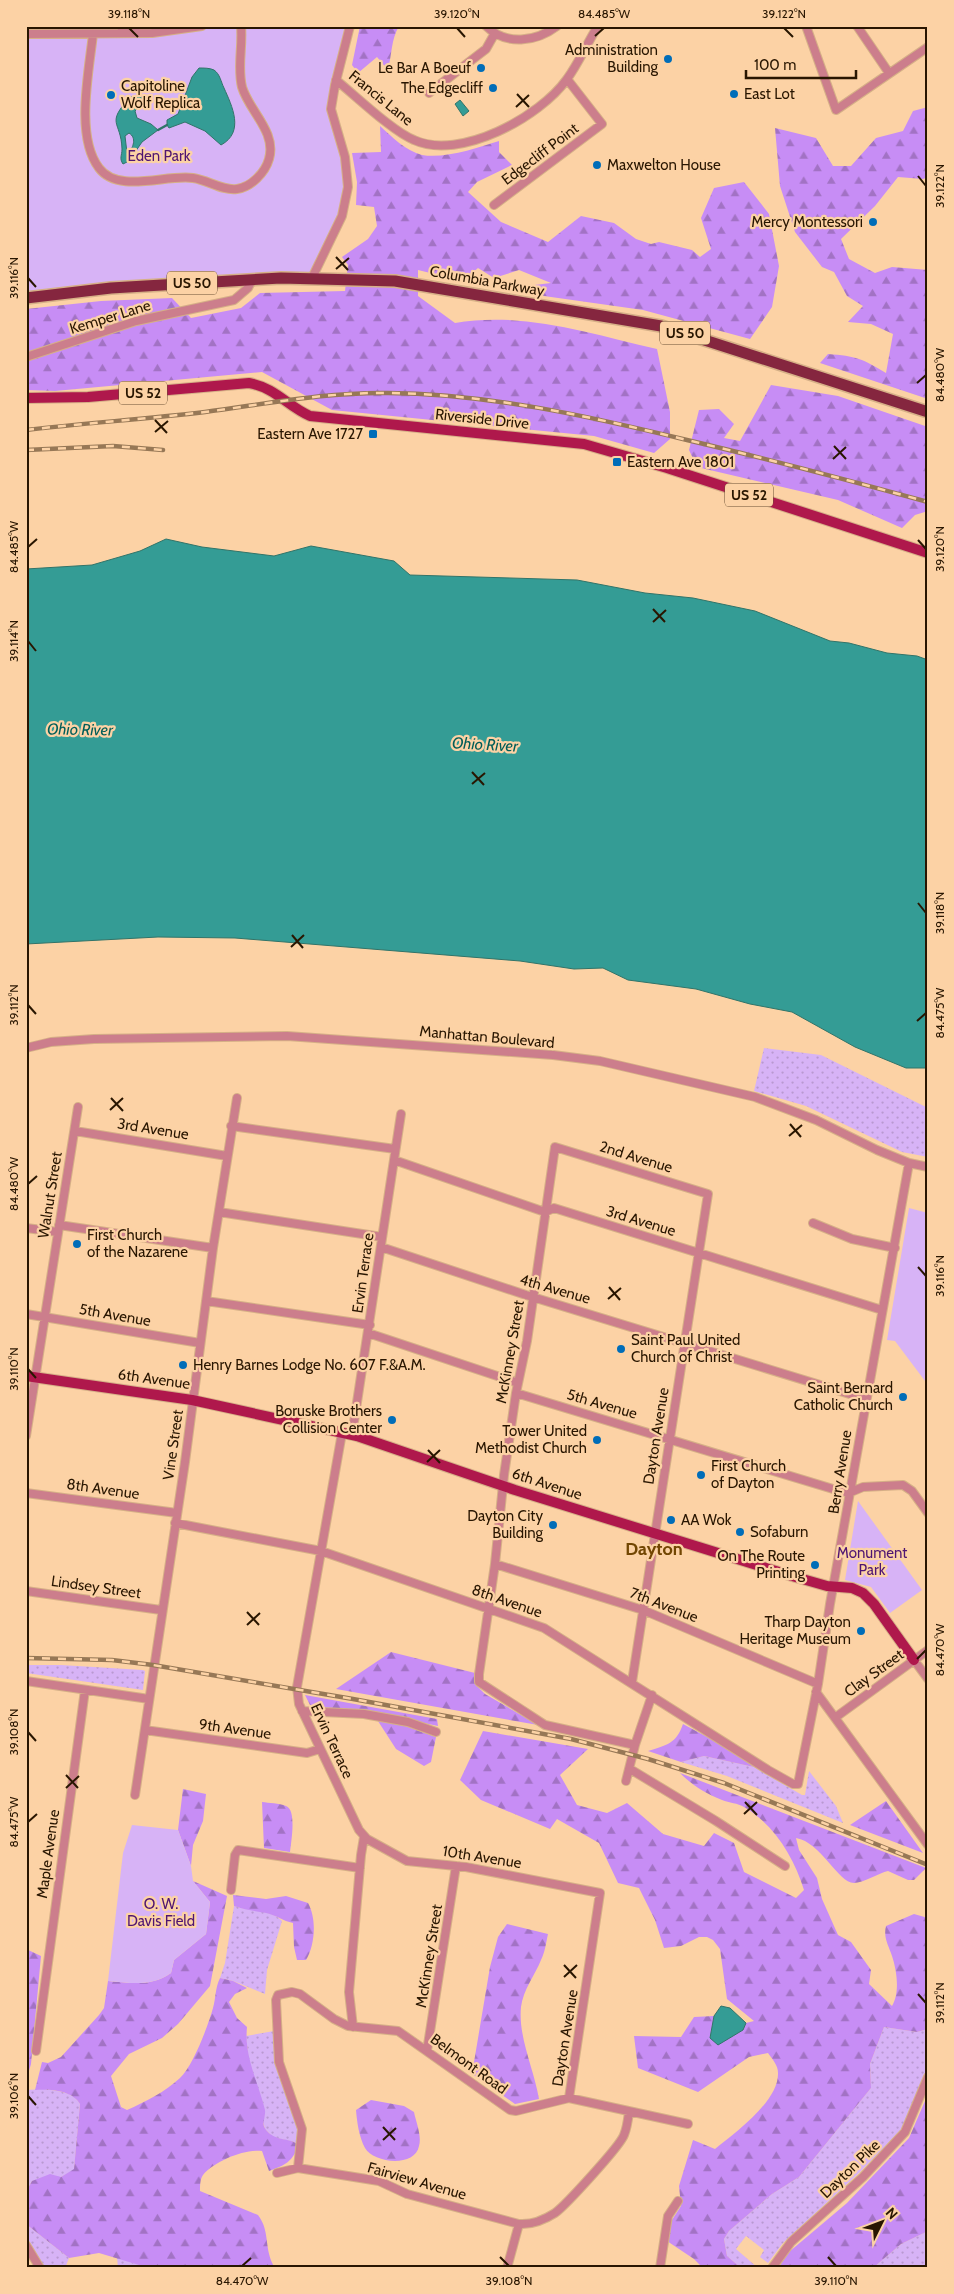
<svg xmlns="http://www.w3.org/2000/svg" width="954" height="2294" font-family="Cabin,sans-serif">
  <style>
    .grass { fill: url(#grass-dots) }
    .forest { fill: url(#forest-firs) }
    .park { fill: #d7b3f6 }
    .water { fill: #349c95; stroke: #317469; fill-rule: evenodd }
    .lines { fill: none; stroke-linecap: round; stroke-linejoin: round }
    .stream { stroke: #317469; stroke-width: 2.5 }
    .minor-casing { stroke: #d6b087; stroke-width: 10 }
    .major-casing { stroke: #d6b087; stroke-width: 12 }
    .highway-casing { stroke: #d6b087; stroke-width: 14 }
    .minor { stroke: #cc7e8c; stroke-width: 8 }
    .major { stroke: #af184c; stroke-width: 10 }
    .highway { stroke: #85263f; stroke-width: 11 }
    .rail-casing { stroke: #977856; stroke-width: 4.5 }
    .rail { stroke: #fcd2a5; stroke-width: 2.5; stroke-dasharray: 8; stroke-linecap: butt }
    .ticks { fill: none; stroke: #291601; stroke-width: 2 }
    .poi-dot { fill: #006db8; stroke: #fcd2a5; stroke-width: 2 }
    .labels { text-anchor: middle; stroke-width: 4.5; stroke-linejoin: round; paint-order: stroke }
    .shield { fill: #fcd2a5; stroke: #684e32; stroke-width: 1 }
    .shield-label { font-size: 14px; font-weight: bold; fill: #291601 }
    .poi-label { font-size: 15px; fill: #291601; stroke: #fcd2a5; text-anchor: end }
    .street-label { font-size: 15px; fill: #291601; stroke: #fcd2a5 }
    .park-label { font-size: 15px; fill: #4f1572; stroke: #fcd2a5 }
    .water-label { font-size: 16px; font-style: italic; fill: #015d58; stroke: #fcd2a5 }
    .quarter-label { font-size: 18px; font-weight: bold; fill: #724602; stroke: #fcd2a5 }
    .neatline { fill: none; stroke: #291601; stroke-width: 2 }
    .ticks-label { font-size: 12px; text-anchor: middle; fill: #291601 }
  </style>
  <defs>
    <pattern id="grass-dots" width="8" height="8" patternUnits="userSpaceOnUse" patternTransform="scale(1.25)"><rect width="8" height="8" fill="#d7b3f6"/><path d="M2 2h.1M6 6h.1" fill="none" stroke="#b999d1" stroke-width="1.8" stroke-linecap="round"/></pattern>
    <pattern id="forest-firs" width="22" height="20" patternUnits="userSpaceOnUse" patternTransform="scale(1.25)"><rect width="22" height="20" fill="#c78df5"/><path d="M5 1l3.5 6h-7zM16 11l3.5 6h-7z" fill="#a272c4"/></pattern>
  </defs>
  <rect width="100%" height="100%" fill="#fcd2a5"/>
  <path class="grass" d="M764,1048L821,1055L928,1108V1157L902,1152L806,1106L754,1091Z
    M26,1665H61L143,1670L145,1671L143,1690L26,1673Z
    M704,1756L754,1767L802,1795H805L809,1771L836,1806L843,1823L727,1776L681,1762Z
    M234,1906C248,1911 273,1910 282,1921L267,1970L265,1994L233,1981L220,1978L225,1963Z
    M884,2027L917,2032L928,2029V2070L905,2126L859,2173L783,2243L768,2263L760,2257L764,2250L746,2236L736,2249L758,2268H741L727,2256L724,2239L729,2231L772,2194L799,2177L871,2088L870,2064Z
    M274,2031L277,2069L297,2125L298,2145L294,2142L273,2137L265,2129L263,2121L265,2112L249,2062L246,2036Z
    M43,2089C56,2091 73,2091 80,2104L74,2170L61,2177L32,2181L26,2192V2090Z
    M26,2224L69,2258L65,2268H45L26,2236Z
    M928,2231V2268H873L901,2244Z
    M117,2257L149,2268H118Z"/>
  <path class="forest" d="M360,26H399C391,40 392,54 388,70L377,57L358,73L352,65Z
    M928,107V177L923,179L898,177L875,206L841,239L849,259L875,273L892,267L928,270V399L820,363L828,354C856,356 863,359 886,373L893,334L871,324L848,322L863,306L847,296L834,272L822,267L795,232L780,186L775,128L816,138L833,166H851L876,138L903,131L913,111Z
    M380,126C392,137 406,151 422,155C445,159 477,148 499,141V152L512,165L477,182L468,192L501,222L548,242L581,216L614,223L636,239L651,244L659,242L692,250L700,257L711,249L701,218L714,188L744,182L769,214L779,266L772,307L750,339L643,310L544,296L526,286L551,283L519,270L494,278L478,268L463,281L418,270V296L455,323C523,311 591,334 657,349L670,412V439L654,453L594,436L332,410L262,372L55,391L26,390V309L101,301L172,298L191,318L241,308L260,293L345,291L348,265L342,257L368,239L377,226L374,207L356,205L357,182L352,153L381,152Z
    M771,385L838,396L928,427V511L915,515L902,528L838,500L697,467L689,450L699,410L719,409L734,424L724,438L740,441Z
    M391,1652L475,1673L476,1685L485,1694L538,1725L336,1689Z
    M305,1695L437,1719L438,1726L368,1711L316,1708L310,1705Z
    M376,1718L397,1723L436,1737L431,1762L424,1766L396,1749Z
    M683,1724L724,1746L754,1767L704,1756L681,1762L648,1751C667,1745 676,1744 683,1724Z
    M483,1731L588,1749L560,1775L577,1805L607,1813L627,1803L663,1834L704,1846L714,1833L734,1843L744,1872L796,1898L804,1890C794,1858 775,1825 744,1807C738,1803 729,1803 722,1800C705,1793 693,1786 680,1773L926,1868L914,1880H908L888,1871C879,1873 863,1883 854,1883C838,1883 821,1842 796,1838L799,1850L817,1878L822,1899L838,1935L851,1942L871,1970L869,1984L892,2006C900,1993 897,1971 892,1956C889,1946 883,1938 886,1926L914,1914L928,1918V2029L917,2032L884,2027L870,2064L871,2088L799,2177L772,2194L729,2231L724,2239L727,2256L741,2268H703L694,2259L667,2241L670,2223L681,2206L679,2186L693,2140L715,2149C735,2133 779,2101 778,2073C778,2065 772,2059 768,2053L749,2057L698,2092L638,2068L634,2036L681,2037L694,2017L714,2016L710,2038L743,2030L746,2023L754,2021L727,1999L720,1949L713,1940L707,1937H699L681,1946L664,1948L655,1920L639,1888L618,1883L599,1843L557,1819L550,1829L481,1800L460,1780Z
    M183,1789L206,1794L203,1821L193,1845L191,1866L178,1830Z
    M886,1801L923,1853L850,1825Z
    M262,1802C269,1803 279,1803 286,1806C297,1810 291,1842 290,1852L264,1848Z
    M193,1881L227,1896L210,1986L178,2024L162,2038L129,2054L111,2076L121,2107L127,2110C145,2102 165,2092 180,2078C193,2066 208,2026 213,2008C216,1998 215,1988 220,1978L233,1981L247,1988L235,1994L229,2002L237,2018L247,2027C244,2057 258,2081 265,2110C266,2118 260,2124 267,2131C277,2142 290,2137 298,2145C294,2161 284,2166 269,2171L262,2151C244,2149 215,2161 203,2175C200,2179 200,2186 200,2191L258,2215C271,2232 263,2249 275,2268H149L99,2253L69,2258L26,2224V2192L32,2181L50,2174L61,2177L74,2169L80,2104C72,2090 50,2089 35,2090L42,2062L48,2063L61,2057L99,2015L104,2008L108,1981C131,1983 151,1987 171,1973L174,1960L206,1934L210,1902Z
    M233,1895L266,1899L286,1896L308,1903C317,1919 315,1945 306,1960H297L294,1947L293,1923C283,1921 276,1915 266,1913C255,1911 245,1910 234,1906Z
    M507,1924L548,1934C546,1943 545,1952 541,1960C535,1975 523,1990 521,2007C518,2037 534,2069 539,2099L515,2104L472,2074L490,1967L498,1937Z
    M26,1949L41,1956L31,2064L26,2081Z
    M928,2094V2231L901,2244L873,2268H780L782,2260L789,2252L847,2203L909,2138Z
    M371,2100L404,2106L414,2112C416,2122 422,2136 419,2146C415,2168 373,2163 365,2148C359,2137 357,2122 356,2110Z"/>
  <path class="park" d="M26,26H105L108,35L137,26H350L332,97L341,137L345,201L312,278L26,298Z
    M909,1208L928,1213V1385L895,1341L887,1340Z
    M858,1501L922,1590L890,1613L871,1587L845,1580Z
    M132,1825L178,1830L191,1866L193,1881L210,1902L206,1934L174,1960L171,1973C151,1987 131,1983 108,1981L123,1853Z"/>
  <path class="water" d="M199,68C204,68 210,68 214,70C220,74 221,82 224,88C232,106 245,132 221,145L205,131L185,122L169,128L167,125V120L178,114L192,77Z
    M137,96L145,98L149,107L148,109L138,108L135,111L137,118L151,124L158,130L142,142L129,161L123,164C119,158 122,156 122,149C121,120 105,125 130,97ZM129,133C137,138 133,147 129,153H127L125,136Z
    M460,100L469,111L463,116L455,104Z
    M166,539L202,547L274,556L311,546L394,561L410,575L577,580L645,593L693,598L755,611L830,641L849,643L887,653L917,656L928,660V1068H906L855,1047L792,1012L750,1004L696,989L628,980L603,968L574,969L520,961L235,938L158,937L26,944V569L92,565L140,551Z
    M721,2006L730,2008L746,2023L743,2030L718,2045L710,2038L714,2016Z"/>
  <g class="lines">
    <path class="stream" d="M158,130L167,125"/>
    <defs>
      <path id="minor" d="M486,26C506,46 536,42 557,26
        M806,26L836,110L928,47
        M857,26L889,73
        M121,32L137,26
        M26,34L152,33L202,26
        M93,34C89,71 75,137 99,168C118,194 166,174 193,178C208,180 222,191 237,189C251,187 265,173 269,159C277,132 249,111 242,87C237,66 243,47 241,26
        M336,80C356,96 392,131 414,140C460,161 540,117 567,79C579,63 587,43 598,26
        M429,93L486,49L495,33
        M494,205L602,124L567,79
        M312,278L342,216L348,187L345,157L331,109L335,85L350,26
        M26,357L136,321L234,300L248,288L252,280
        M26,1048L51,1042L94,1039L287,1036L553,1055L600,1061L755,1097L816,1120L877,1150L909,1163L928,1167
        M231,1126L395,1149
        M75,1131L227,1156
        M394,1160L545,1212L554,1208L882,1310
        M219,1212L382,1237
        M813,1223L852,1239L895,1248
        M59,1225L213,1248
        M26,1228L58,1232
        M381,1247L526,1295L866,1399
        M206,1301L370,1325
        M26,1314L200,1343
        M368,1333L518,1383
        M516,1393L843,1492H851L863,1487L903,1485L912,1491L928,1513
        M342,1433L297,1687L299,1704L359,1830L367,1839L407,1861L466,1867L600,1893L569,2098
        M352,1435L401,1114
        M26,1436L78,1107
        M26,1493L177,1513
        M175,1523L321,1551L544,1628L768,1770L793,1784H798L818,1684L830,1604L909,1163
        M495,1564L643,1610L818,1684
        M26,1591L161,1610
        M914,1660L928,1679
        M26,1681L149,1699
        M632,1682L708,1194L555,1147L527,1341L516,1393L504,1475L495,1564L479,1674V1682L545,1725L635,1745
        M816,1692L928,1845
        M302,1711L364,1714L408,1722L436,1732
        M836,1717L928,1650
        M145,1730L307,1753L320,1749
        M630,1769L716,1821L785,1866
        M626,1781L635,1745L652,1695
        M135,1795L185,1462L213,1248L237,1098
        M231,1890L235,1855L238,1850L360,1868
        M353,2027L349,1992L361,1855L364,1837
        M36,2051L85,1690
        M427,2051L456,1866
        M298,2168L302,2129L279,2062L276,2000L278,1995L292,1992L300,1994L334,2019L348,2026L398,2031L510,2110L516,2111L569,2098L688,2124
        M277,2173L298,2168L379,2181L407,2194L519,2224C532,2225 544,2220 555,2213C566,2205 620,2146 624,2135C627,2128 628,2120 629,2112
        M26,2245L40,2268
        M507,2268L519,2224
        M660,2268L668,2216L678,2201
        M772,2268L791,2242L863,2177L905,2132L928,2077"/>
      <path id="major" d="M26,398L88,397L249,383C276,388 287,406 310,416L584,444L667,468L928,553
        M26,1376L192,1400L357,1436L515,1490L792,1576L827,1586L852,1588L863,1593L874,1604L914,1660"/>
      <path id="highway" d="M26,298L111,288L281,278L395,281L661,326L928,412"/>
    </defs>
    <use href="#minor" class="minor-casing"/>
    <use href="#major" class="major-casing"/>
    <use href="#highway" class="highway-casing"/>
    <use href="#minor" class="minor"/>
    <use href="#major" class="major"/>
    <use href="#highway" class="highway"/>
    <defs>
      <path id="rail" d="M26,430C86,423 146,419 205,412C266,404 326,392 388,393C490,394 588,416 687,440C768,459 848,480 928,502
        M26,450L113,446L163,450
        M26,1658L112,1660L153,1665L353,1699L571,1739L648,1759L724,1783L928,1865"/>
    </defs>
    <use href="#rail" class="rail-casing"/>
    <use href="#rail" class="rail"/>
  </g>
  <path class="ticks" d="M129,28L138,37M457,28L465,37M784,28L793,37M595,36L604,28M517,94L529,107M516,107L529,95M918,176L926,186M336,257L348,270M336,269L349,258M28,278L36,287M917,383L926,375M155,420L167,433M155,432L168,421M834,446L846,459M833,459L846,447M918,540L926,549M28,547L37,539M653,609L665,622M653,622L666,610M28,641L36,651M472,772L484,785M472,784L485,773M918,903L926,913M292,935L303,948M291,947L304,935M28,1005L36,1014M917,1021L926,1013M111,1098L123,1111M110,1110L123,1098M790,1124L801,1137M789,1136L802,1125M28,1184L37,1176M918,1267L926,1276M609,1287L620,1300M608,1299L621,1288M28,1369L36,1378M428,1450L440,1463M427,1462L440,1450M247,1612L259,1625M247,1625L260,1613M917,1659L926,1650M28,1732L36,1741M66,1775L78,1788M66,1788L79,1776M745,1802L757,1815M744,1814L757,1802M28,1822L37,1814M564,1965L576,1978M564,1977L577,1965M918,1994L926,2003M28,2096L36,2105M383,2127L395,2140M383,2140L396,2128M500,2257L509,2266M828,2257L836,2266M242,2266L251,2258"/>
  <g class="poi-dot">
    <circle cx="668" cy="59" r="5"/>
    <circle cx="481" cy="68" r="5"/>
    <circle cx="493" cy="88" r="5"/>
    <circle cx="734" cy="94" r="5"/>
    <circle cx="111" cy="95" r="5"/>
    <circle cx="597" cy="165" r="5"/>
    <circle cx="873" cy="222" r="5"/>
    <rect x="368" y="429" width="10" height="10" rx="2.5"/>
    <rect x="612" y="457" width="10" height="10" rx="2.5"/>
    <circle cx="77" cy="1244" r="5"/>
    <circle cx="621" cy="1349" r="5"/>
    <circle cx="183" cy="1365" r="5"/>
    <circle cx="903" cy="1397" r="5"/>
    <circle cx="392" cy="1420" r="5"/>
    <circle cx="597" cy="1440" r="5"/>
    <circle cx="701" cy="1475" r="5"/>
    <circle cx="671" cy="1520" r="5"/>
    <circle cx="553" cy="1525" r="5"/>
    <circle cx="740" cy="1532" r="5"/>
    <circle cx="815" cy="1565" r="5"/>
    <circle cx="861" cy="1631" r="5"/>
  </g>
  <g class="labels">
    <g class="shield">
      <rect x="167" y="271.5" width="50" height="23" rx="4"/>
      <rect x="660" y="321.5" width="50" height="23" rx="4"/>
      <rect x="119" y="381.5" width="48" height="23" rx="4"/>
      <rect x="725" y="483.5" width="48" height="23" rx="4"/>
    </g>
    <g class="shield-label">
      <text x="192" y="288">US 50</text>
      <text x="685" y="338">US 50</text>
      <text x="143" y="398">US 52</text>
      <text x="749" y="500">US 52</text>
    </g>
    <g class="poi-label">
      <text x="658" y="55">Administration<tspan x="658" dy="17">Building</tspan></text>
      <text x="471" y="73">Le Bar A Boeuf</text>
      <text x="121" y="91" text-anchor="start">Capitoline<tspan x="121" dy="17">Wolf Replica</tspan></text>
      <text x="483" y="93">The Edgecliff</text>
      <text x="744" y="99" text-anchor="start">East Lot</text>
      <text x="607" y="170" text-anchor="start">Maxwelton House</text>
      <text x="863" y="227">Mercy Montessori</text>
      <text x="363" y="439">Eastern Ave 1727</text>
      <text x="627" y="467" text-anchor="start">Eastern Ave 1801</text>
      <text x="87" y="1240" text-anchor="start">First Church<tspan x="87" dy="17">of the Nazarene</tspan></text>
      <text x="631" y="1345" text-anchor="start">Saint Paul United<tspan x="631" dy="17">Church of Christ</tspan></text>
      <text x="193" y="1370" text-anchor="start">Henry Barnes Lodge No. 607 F.&amp;A.M.</text>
      <text x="893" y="1393">Saint Bernard<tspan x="893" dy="17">Catholic Church</tspan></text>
      <text x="382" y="1416">Boruske Brothers<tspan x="382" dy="17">Collision Center</tspan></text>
      <text x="587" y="1436">Tower United<tspan x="587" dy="17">Methodist Church</tspan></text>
      <text x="711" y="1471" text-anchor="start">First Church<tspan x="711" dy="17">of Dayton</tspan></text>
      <text x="543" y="1521">Dayton City<tspan x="543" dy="17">Building</tspan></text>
      <text x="681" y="1525" text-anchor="start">AA Wok</text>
      <text x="750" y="1537" text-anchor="start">Sofaburn</text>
      <text x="805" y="1561">On The Route<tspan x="805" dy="17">Printing</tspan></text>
      <text x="851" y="1627">Tharp Dayton<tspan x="851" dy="17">Heritage Museum</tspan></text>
    </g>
    <g class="street-label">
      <text transform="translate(381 98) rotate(39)" y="5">Francis Lane</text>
      <text transform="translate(540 154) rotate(-37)" y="5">Edgecliff Point</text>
      <text transform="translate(487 281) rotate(10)" y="5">Columbia Parkway</text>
      <text transform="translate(110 317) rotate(-17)" y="5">Kemper Lane</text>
      <text transform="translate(482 419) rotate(6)" y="5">Riverside Drive</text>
      <text transform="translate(487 1037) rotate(5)" y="5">Manhattan Boulevard</text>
      <text transform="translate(153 1129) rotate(9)" y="5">3rd Avenue</text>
      <text transform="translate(636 1157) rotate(17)" y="5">2nd Avenue</text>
      <text transform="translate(50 1195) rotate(-81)" y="5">Walnut Street</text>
      <text transform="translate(641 1221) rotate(17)" y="5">3rd Avenue</text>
      <text transform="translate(363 1273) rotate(-82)" y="5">Ervin Terrace</text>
      <text transform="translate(555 1289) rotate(16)" y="5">4th Avenue</text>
      <text transform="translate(115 1315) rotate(10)" y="5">5th Avenue</text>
      <text transform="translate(510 1352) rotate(-80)" y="5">McKinney Street</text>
      <text transform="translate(154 1379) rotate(8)" y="5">6th Avenue</text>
      <text transform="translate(602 1404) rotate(16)" y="5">5th Avenue</text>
      <text transform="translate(656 1436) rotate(-81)" y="5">Dayton Avenue</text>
      <text transform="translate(173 1445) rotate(-82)" y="5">Vine Street</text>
      <text transform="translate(840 1472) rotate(-81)" y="5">Berry Avenue</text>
      <text transform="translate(547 1484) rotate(18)" y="5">6th Avenue</text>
      <text transform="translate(103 1489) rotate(8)" y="5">8th Avenue</text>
      <text transform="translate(96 1587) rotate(8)" y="5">Lindsey Street</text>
      <text transform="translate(507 1601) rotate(19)" y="5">8th Avenue</text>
      <text transform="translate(664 1605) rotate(21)" y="5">7th Avenue</text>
      <text transform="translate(874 1673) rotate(-36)" y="5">Clay Street</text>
      <text transform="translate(235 1729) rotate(8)" y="5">9th Avenue</text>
      <text transform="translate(332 1741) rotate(65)" y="5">Ervin Terrace</text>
      <text transform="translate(48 1854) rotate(-82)" y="5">Maple Avenue</text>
      <text transform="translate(482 1857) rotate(9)" y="5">10th Avenue</text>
      <text transform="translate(429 1956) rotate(-81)" y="5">McKinney Street</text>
      <text transform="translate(565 2038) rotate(-81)" y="5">Dayton Avenue</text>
      <text transform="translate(469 2064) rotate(36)" y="5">Belmont Road</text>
      <text transform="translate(850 2169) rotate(-44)" y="5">Dayton Pike</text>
      <text transform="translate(417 2181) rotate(16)" y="5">Fairview Avenue</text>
    </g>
    <g class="park-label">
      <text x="159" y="161">Eden Park</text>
      <text x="872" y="1558">Monument<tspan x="872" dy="17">Park</tspan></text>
      <text x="161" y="1909">O. W.<tspan x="161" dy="17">Davis Field</tspan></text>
    </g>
    <g class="water-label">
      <text transform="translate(80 729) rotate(1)" y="6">Ohio River</text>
      <text transform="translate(485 744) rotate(3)" y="6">Ohio River</text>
    </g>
    <g class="quarter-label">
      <text x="654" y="1555">Dayton</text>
    </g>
  </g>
  <rect width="954" height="2294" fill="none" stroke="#fcd2a5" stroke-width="55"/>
  <g transform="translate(882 2222) rotate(48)" stroke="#fcd2a5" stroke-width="4" paint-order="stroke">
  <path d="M0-4L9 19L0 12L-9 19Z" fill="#291601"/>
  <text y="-8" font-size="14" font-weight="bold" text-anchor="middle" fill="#291601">N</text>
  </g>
  <path d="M746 70v8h110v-8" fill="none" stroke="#291601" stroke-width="2.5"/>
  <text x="754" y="70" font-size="15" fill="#291601" stroke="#fcd2a5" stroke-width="4" paint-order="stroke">100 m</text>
  <rect x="28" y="28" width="898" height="2238" class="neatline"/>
  <g class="ticks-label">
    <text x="129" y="18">39.118°N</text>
    <text x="457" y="18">39.120°N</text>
    <text x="604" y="18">84.485°W</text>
    <text x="784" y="18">39.122°N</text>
    <text transform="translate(940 186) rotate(-90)" y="4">39.122°N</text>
    <text transform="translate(14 278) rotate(-90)" y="4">39.116°N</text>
    <text transform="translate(940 375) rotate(-90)" y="4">84.480°W</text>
    <text transform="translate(14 547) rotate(-90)" y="4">84.485°W</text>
    <text transform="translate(940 549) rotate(-90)" y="4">39.120°N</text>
    <text transform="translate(14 641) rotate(-90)" y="4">39.114°N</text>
    <text transform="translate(940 913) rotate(-90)" y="4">39.118°N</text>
    <text transform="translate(14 1005) rotate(-90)" y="4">39.112°N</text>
    <text transform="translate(940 1013) rotate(-90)" y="4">84.475°W</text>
    <text transform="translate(14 1184) rotate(-90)" y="4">84.480°W</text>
    <text transform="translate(940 1276) rotate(-90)" y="4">39.116°N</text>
    <text transform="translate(14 1369) rotate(-90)" y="4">39.110°N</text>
    <text transform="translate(940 1650) rotate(-90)" y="4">84.470°W</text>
    <text transform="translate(14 1732) rotate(-90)" y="4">39.108°N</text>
    <text transform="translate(14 1822) rotate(-90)" y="4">84.475°W</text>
    <text transform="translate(940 2003) rotate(-90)" y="4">39.112°N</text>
    <text transform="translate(14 2096) rotate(-90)" y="4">39.106°N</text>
    <text x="242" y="2285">84.470°W</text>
    <text x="509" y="2285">39.108°N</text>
    <text x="836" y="2285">39.110°N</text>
  </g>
</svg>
